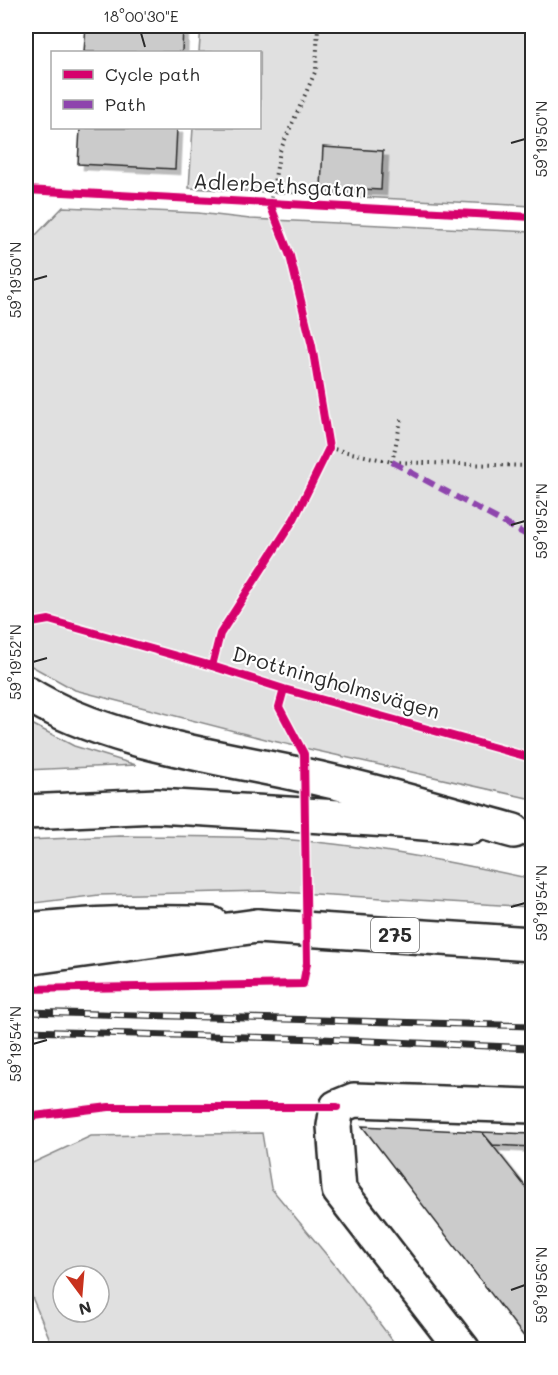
<svg xmlns="http://www.w3.org/2000/svg" width="558" height="1375" font-family="Mali,sans-serif">
  <style>
    .green { fill: #e0e0e0; stroke: #868686; stroke-width: 1.5; fill-rule: evenodd }
    .building { fill: #cbcbcb; stroke: #2b2b2b; stroke-width: 1.5; filter: url(#shadow) }
    .lines { fill: none; stroke-linecap: round; stroke-linejoin: round }
    .minor-casing { stroke: #2b2b2b; stroke-width: 38 }
    .secondary-casing { stroke: #2b2b2b; stroke-width: 38 }
    .primary-casing { stroke: #2b2b2b; stroke-width: 38 }
    .motorway-casing { stroke: #2b2b2b; stroke-width: 38 }
    .path { stroke: #2b2b2b; stroke-width: 4; stroke-dasharray: 1.5 4.5; stroke-linecap: butt }
    .minor { stroke: #fff; stroke-width: 33 }
    .secondary { stroke: #fff; stroke-width: 33 }
    .primary { stroke: #fff; stroke-width: 33 }
    .motorway { stroke: #fff; stroke-width: 33 }
    .rail-casing { stroke: #2b2b2b; stroke-width: 7 }
    .rail { stroke: #fff; stroke-width: 4.5; stroke-dasharray: 14; stroke-linecap: butt }
    .quiet { stroke: #8e44ad; stroke-width: 6; stroke-dasharray: 12 6; stroke-linecap: butt }
    .cycleway-casing { stroke: #fff; stroke-width: 11 }
    .cycleway { stroke: #d6006c; stroke-width: 8 }
    .ticks { fill: none; stroke: #2b2b2b; stroke-width: 2 }
    .labels { text-anchor: middle; stroke-width: 4.5; stroke-linejoin: round; paint-order: stroke }
    .shield { fill: #fff; stroke: #6b6b6b; stroke-width: 1.5 }
    .shield-label { font-size: 20px; font-weight: bold; fill: #2b2b2b }
    .street-label { font-size: 21px; fill: #2b2b2b; stroke: #fff }
    .neatline { fill: none; stroke: #2b2b2b; stroke-width: 2 }
    .ticks-label { font-size: 15px; text-anchor: middle; fill: #2b2b2b }
  </style>
  <defs>
    <filter id="shadow"><feDropShadow dx="5.5" dy="5.5" stdDeviation="0" flood-color="#0004"/></filter>
  </defs>
  <rect width="100%" height="100%" fill="#fff"/>
  <filter id="ink" filterUnits="userSpaceOnUse"><feTurbulence type="fractalNoise" baseFrequency=".0167" numOctaves="2"/><feDisplacementMap in="SourceGraphic" scale="12" xChannelSelector="R" yChannelSelector="G"/><feConvolveMatrix kernelMatrix="1 2 1 2 8 2 1 2 1" color-interpolation-filters="sRGB"/></filter>
  <g filter="url(#ink)">
    <path class="green" d="M201,26H532V206L189,188L193,128H260V52H199Z
      M63,207L198,213L250,219L532,232V799L273,741L75,690L26,663V239H32Z
      M26,721L74,746L136,765L26,770Z
      M120,836C191,837 264,835 334,844C401,852 467,865 532,879V907L264,891L99,895L26,904V840Z
      M262,1133L271,1188L335,1265L399,1349H54L26,1283V1166L91,1136ZM63,1276H99V1312H63Z"/>
    <path class="building" d="M86,26H183L182,52H84Z
      M80,128H177L175,169L78,164Z
      M323,147L383,151L381,190L321,187Z
      M362,1126L482,1132L532,1195V1347Z
      M482,1132L532,1134V1147L493,1145Z"/>
    <g class="lines">
      <defs>
        <path id="minor" d="M463,1350L339,1190L334,1126L337,1107L354,1100L532,1106"/>
        <path id="secondary" d="M26,812L157,806L389,820L471,827
          M26,930C88,924 150,921 212,924"/>
        <path id="primary" d="M257,926L532,944"/>
        <path id="motorway" d="M26,693C108,745 231,758 325,780C389,794 451,814 514,831
          M26,958L257,926"/>
      </defs>
      <use href="#minor" class="minor-casing"/>
      <use href="#secondary" class="secondary-casing"/>
      <use href="#primary" class="primary-casing"/>
      <use href="#motorway" class="motorway-casing"/>
      <path class="path" d="M270,204L280,151L316,70L318,26
        M329,448L392,462L532,466
        M392,462L402,416"/>
      <use href="#minor" class="minor"/>
      <use href="#secondary" class="secondary"/>
      <use href="#primary" class="primary"/>
      <use href="#motorway" class="motorway"/>
      <defs>
        <path id="rail" d="M26,1012L532,1026
          M26,1031L322,1039L532,1048"/>
      </defs>
      <use href="#rail" class="rail-casing"/>
      <use href="#rail" class="rail"/>
      <path class="quiet" d="M392,462L532,538"/>
      <defs>
        <path id="cycleway" d="M26,190L532,217
          M26,624L49,620L212,666L284,689L532,758
          M212,666L220,634L294,519L329,448L312,346L290,256L270,204
          M26,989L303,984L307,963L304,754L279,707L284,689
          M26,1117L109,1107H337"/>
      </defs>
      <use href="#cycleway" class="cycleway-casing"/>
      <use href="#cycleway" class="cycleway"/>
    </g>
  </g>
  <path class="ticks" d="M141,33L145,47M511,143L525,139M33,280L47,276M511,525L525,521M33,662L47,658M511,907L525,903M33,1044L47,1040M511,1290L525,1285"/>
  <g class="labels">
    <rect class="shield" x="371" y="918" width="48" height="34" rx="4.5"/>
    <g class="shield-label">
      <text x="395" y="942">275</text>
    </g>
    <g class="street-label">
      <text transform="translate(280 186) rotate(3)" y="7">Adlerbethsgatan</text>
      <text transform="translate(336 683) rotate(16)" y="7">Drottningholmsvägen</text>
    </g>
  </g>
  <rect width="558" height="1375" fill="none" stroke="#fff" stroke-width="66"/>
  <rect x="51" y="51" width="210" height="78" fill="#ffffff" stroke="#aaaaaa" stroke-width="1.5"/>
  <rect x="63" y="70" width="30" height="9" fill="#d6006c" stroke="#aaaaaa" stroke-width="1.5"/>
  <text x="105" y="81" font-size="18" fill="#2b2b2b">Cycle path</text>
  <rect x="63" y="100" width="30" height="9" fill="#8e44ad" stroke="#aaaaaa" stroke-width="1.5"/>
  <text x="105" y="111" font-size="18" fill="#2b2b2b">Path</text>
  <g transform="translate(81 1294) rotate(164)"><circle r="28" fill="#ffffff" stroke="#aaaaaa" stroke-width="1.5"/>
  <path d="M0-4.5L10 22L0 15L-10 22Z" fill="#c8321e"/>
  <text y="-9" font-size="16" font-weight="bold" text-anchor="middle" fill="#2b2b2b">N</text>
  </g>
  <rect x="33" y="33" width="492" height="1309" class="neatline"/>
  <g class="ticks-label">
    <text x="141" y="22">18°00'30"E</text>
    <text transform="translate(542 139) rotate(-90)" y="5">59°19'50"N</text>
    <text transform="translate(16 280) rotate(-90)" y="5">59°19'50"N</text>
    <text transform="translate(542 521) rotate(-90)" y="5">59°19'52"N</text>
    <text transform="translate(16 662) rotate(-90)" y="5">59°19'52"N</text>
    <text transform="translate(542 903) rotate(-90)" y="5">59°19'54"N</text>
    <text transform="translate(16 1044) rotate(-90)" y="5">59°19'54"N</text>
    <text transform="translate(542 1285) rotate(-90)" y="5">59°19'56"N</text>
  </g>
</svg>
